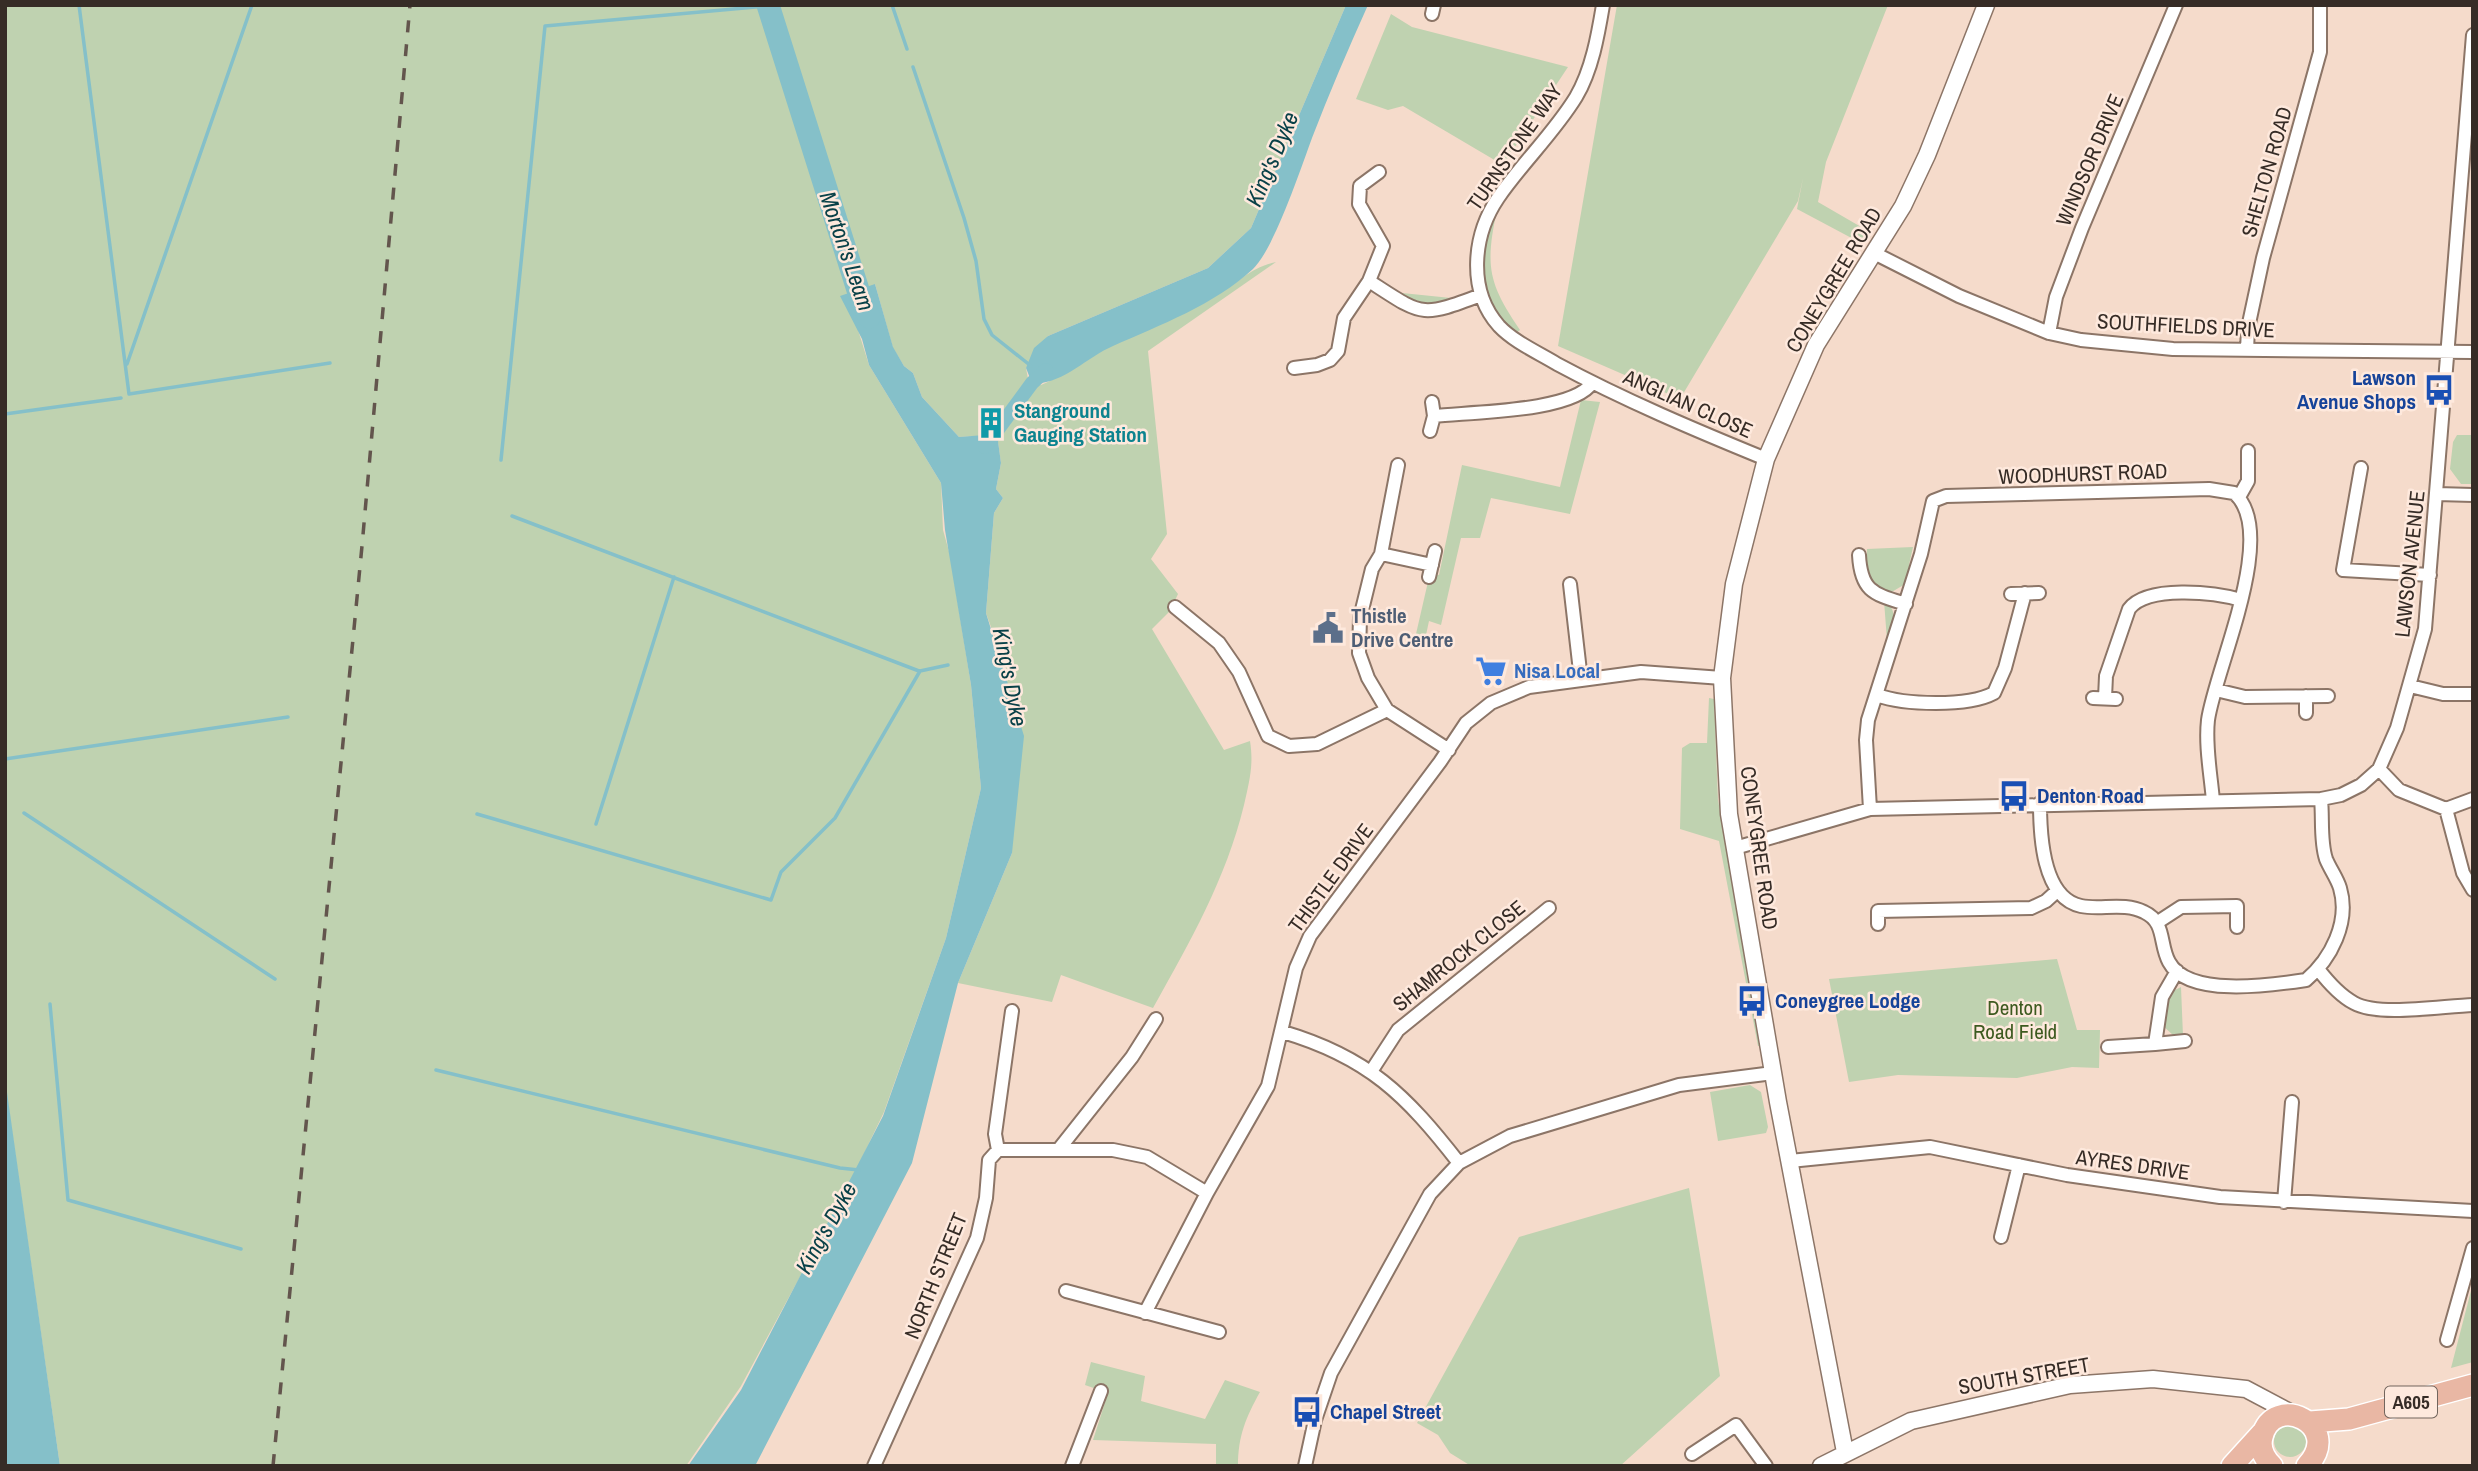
<svg xmlns="http://www.w3.org/2000/svg" width="2478" height="1471" font-family="'Archivo Narrow',sans-serif">
  <style>
    .green { fill: #bfd2b0 }
    .water { fill: #85c0c9 }
    .lines { fill: none; stroke-linecap: round; stroke-linejoin: round }
    .stream { stroke: #85c0c9; stroke-width: 3.5 }
    .canal { stroke: #85c0c9; stroke-width: 14 }
    .river { stroke: #85c0c9; stroke-width: 23 }
    .minor-casing { stroke: #8c7567; stroke-width: 16 }
    .tertiary-casing { stroke: #8c7567; stroke-width: 19 }
    .primary-casing { stroke: #fff; stroke-width: 24 }
    .minor { stroke: #fff; stroke-width: 12 }
    .tertiary { stroke: #fff; stroke-width: 16 }
    .primary { stroke: #e9b7a4; stroke-width: 21 }
    .rail { stroke: #63554d; stroke-width: 3.5; stroke-dasharray: 12 12; stroke-linecap: butt }
    .labels { text-anchor: middle; stroke-width: 5; stroke-linejoin: round; paint-order: stroke }
    .shield { fill: #fee9dd; stroke: #72655d; stroke-width: 2 }
    .shield-label { font-size: 19px; font-weight: bold; fill: #362c26 }
    .street-label { font-size: 21px; fill: #362c26; stroke: #fee9dd }
    .transit-label { font-size: 21px; font-weight: bold; fill: #164399; stroke: #fee9dd; text-anchor: start }
    .culture-label { font-size: 21px; font-weight: bold; fill: #0d838f; stroke: #fee9dd; text-anchor: start }
    .service-label { font-size: 21px; font-weight: bold; fill: #4e5e75; stroke: #fee9dd; text-anchor: start }
    .shop-label { font-size: 21px; font-weight: bold; fill: #366cbe; stroke: #fee9dd; text-anchor: start }
    .park-label { font-size: 21px; fill: #3d5a1f; stroke: #fee9dd }
    .water-label { font-size: 23px; font-style: italic; fill: #094148; stroke: #fee9dd }
  </style>
  <rect width="100%" height="100%" fill="#f5dbcb"/>
  <path class="green" d="M5,5H1346L1251,228L1208,268L1048,336L1026,368L1028,379L1041,385C1061,377 1077,364 1096,353C1135,332 1177,316 1216,295C1240,282 1249,268 1276,262L1148,351L1167,534L1151,559L1178,594L1170,611L1152,629L1224,750L1250,741C1254,765 1249,783 1244,805C1226,879 1190,942 1153,1008L1061,975L1052,1002L958,983L1012,853L1006,669L986,613L994,513L1003,498L996,489L1001,463L997,435L959,437L922,397L913,373L904,366L893,348L875,284L858,330L869,365L941,483L943,530L950,555L971,685L981,788L946,938L884,1112L843,1197L741,1386L686,1466H60L5,1083Z
    M1617,5H1888L1826,162L1818,202L1868,231L1859,242L1797,209L1803,178L1798,201L1680,399L1558,346Z
    M1391,14L1412,27L1568,67L1503,165L1403,106L1388,110L1356,99Z
    M1497,210C1485,266 1488,283 1520,330L1515,334C1490,312 1477,278 1482,245C1483,234 1492,220 1497,210Z
    M1402,293L1451,298C1435,309 1413,307 1402,293Z
    M1581,400L1600,402L1570,514L1491,498L1480,538H1461L1441,625L1429,621L1423,649L1413,647L1430,573L1439,575L1462,465L1560,487Z
    M2457,435H2473V484H2461L2450,469L2453,442Z
    M1913,547L1909,565L1912,569L1907,583L1890,593L1873,587L1866,575L1867,549Z
    M1884,601C1900,611 1892,624 1887,640Z
    M1709,698L1714,699L1718,800L1762,1046H1758L1719,841L1680,829L1682,748L1690,743H1707Z
    M2057,959L2077,1030H2100L2099,1068L2072,1067L2017,1078L1898,1075L1849,1082L1829,979Z
    M2181,987L2183,1036H2174L2162,1025L2169,993Z
    M1750,1085L1761,1092L1768,1127L1766,1133L1718,1141L1710,1092Z
    M1689,1188L1720,1376L1620,1466H1471L1450,1453L1438,1435L1417,1423L1519,1237Z
    M2473,1283V1362L2451,1368Z
    M1091,1362L1145,1376L1141,1401L1205,1419L1225,1380L1260,1392C1246,1417 1238,1436 1238,1466H1216V1444L1093,1440L1108,1393L1085,1385Z
    M2274 1441a16 16 0 1 1 32 0a16 16 0 1 1-32 0Z"/>
  <path class="water" d="M1346,5H1368C1348,49 1329,94 1312,138C1301,168 1274,249 1253,269C1214,305 1160,325 1113,346C1087,357 1061,386 1032,383L1026,368L1034,348L1048,336L1208,268L1251,228Z
    M875,284L893,347L904,366L913,373L922,397L959,437L997,434L1001,463L996,489L1003,498L994,513L986,613L1024,736L1012,853L958,983L912,1163L755,1466H688L741,1390L883,1116L946,938L981,788L971,685L945,530L941,483L869,365L862,339L840,296Z
    M5,1078L60,1466H5Z"/>
  <g class="lines">
    <path class="stream" d="M79,5L129,394L330,363
      M892,5L907,49
      M913,67L964,218L976,261L984,319L992,335L1031,366
      M127,364L252,5
      M5,414L121,398
      M501,460L545,26L768,6
      M512,516L919,671
      M5,759L288,717
      M24,813L275,979
      M477,814L771,900L781,872L835,818L920,671L948,665
      M596,824L674,577
      M50,1004L68,1200L241,1249
      M436,1070L840,1168L859,1170"/>
    <path class="canal" d="M985,447L1032,383L1046,370"/>
    <path class="river" d="M768,5L858,290L869,317"/>
    <defs>
      <path id="minor" d="M1603,5C1598,35 1592,70 1576,97C1554,133 1522,163 1498,198C1473,235 1467,290 1499,326C1514,342 1539,353 1557,364C1624,400 1695,430 1766,459
        M1432,14L1434,5
        M1874,253L1959,296L2049,333L2081,340L2173,349L2473,352
        M1369,281C1423,316 1420,318 1481,295
        M2049,333L2056,297L2082,228L2176,5
        M2247,350L2248,328L2263,258L2320,52V5
        M1294,368L1317,365L1330,360L1338,351L1344,318L1369,281L1383,246L1359,204L1360,186L1379,172
        M1434,416C1470,412 1573,412 1592,383
        M1430,431L1434,416L1432,402
        M1398,465L1381,554L1432,565
        M2361,468L2343,570L2430,575
        M2437,494L2473,495
        M2239,497L2248,481V451
        M1381,554L1372,569L1360,618L1359,653L1368,678L1387,710L1449,750
        M1859,555C1861,592 1874,594 1906,604
        M1429,577L1435,551
        M1570,584L1581,680
        M2011,594L2039,593
        M1175,607L1219,643L1239,672L1268,736L1289,746L1317,744L1387,710
        M2410,686L2443,694H2473
        M2216,690L2245,697L2328,696
        M1877,695C1904,705 1968,707 1994,693L2005,668L2025,593
        M2306,696V713
        M2093,698L2116,699
        M2105,698L2106,676L2129,609C2147,585 2214,592 2241,600
        M2379,769L2399,790L2446,809L2463,873L2473,890
        M2040,803C2040,834 2042,898 2081,906C2101,910 2124,902 2144,912C2166,922 2159,944 2169,962C2188,998 2272,985 2306,980C2331,959 2350,922 2340,888C2337,878 2330,869 2326,859C2320,841 2323,818 2321,799
        M1870,809L1866,740L1868,720L1921,554L1933,501L1946,496L2209,489L2234,493C2280,532 2215,669 2208,720C2205,746 2211,776 2213,801
        M2446,809L2473,799
        M1735,848L1870,809L2321,799L2341,795L2361,785L2379,769L2397,728L2425,629L2473,35
        M2158,922L2181,907L2237,906V927
        M1878,924V911L2031,908L2046,901L2057,891
        M2318,969C2328,982 2339,995 2354,1003C2379,1017 2442,1006 2473,1005
        M1283,1032C1368,1057 1406,1095 1459,1163
        M2155,1044L2185,1041
        M2108,1047L2155,1044L2162,997L2177,971
        M1372,1070L1398,1030L1549,908
        M1059,1149L1132,1057L1156,1019
        M998,1150H1113L1147,1157L1207,1193
        M998,1150L995,1134L1012,1011
        M1790,1161L1930,1147L2067,1175L2220,1197L2473,1211
        M2284,1202L2292,1102
        M2001,1237L2019,1165
        M1066,1291L1219,1332
        M1145,1313L1207,1193L1268,1086L1296,968L1310,936L1440,762L1466,723L1491,703L1529,687L1641,672L1722,678
        M2447,1340L2473,1248
        M1692,1454L1736,1425L1766,1466
        M874,1466L977,1238L986,1198L989,1160L998,1150
        M1072,1466L1101,1391
        M1305,1466L1315,1420L1331,1373L1430,1194L1459,1163L1510,1136L1679,1085L1773,1073"/>
      <path id="tertiary" d="M1845,1452L1778,1102L1729,814L1722,678L1734,584L1766,459L1816,345L1903,206L1927,155L1986,5
        M1821,1466L1911,1421L2070,1385L2153,1379L2246,1389L2295,1415"/>
      <path id="primary" d="M2310,1422L2349,1419L2473,1385
        M2232,1466L2262,1433
        M2272,1466C2264,1458 2259,1448 2262,1437C2273,1391 2345,1425 2307,1466"/>
    </defs>
    <use href="#minor" class="minor-casing"/>
    <use href="#tertiary" class="tertiary-casing"/>
    <use href="#primary" class="primary-casing"/>
    <use href="#minor" class="minor"/>
    <use href="#tertiary" class="tertiary"/>
    <use href="#primary" class="primary"/>
    <path class="rail" d="M273,1466L362,546L410,5"/>
  </g>
  <defs>
    <symbol id="bus-bare" viewBox="-9 -9 18 18"><path d="M-5-6H5V4H4V6H2V4H-2V6H-4V4H-5ZM-3.5-4V0h7V-4ZM-3.5 1.2v1.5H-2V1.2ZM2 1.2v1.5H3.5V1.2Z" fill="#1a4fb4" stroke="#fee9dd" stroke-width="2.5" paint-order="stroke"/></symbol>
    <symbol id="building-bare" viewBox="-9 -9 18 18"><path d="M-4-6H4V6H1V3H-1V6H-4ZM-2.5-4.3h1.7v1.8h-1.7ZM.8-4.3h1.7v1.8H.8ZM-2.5-1h1.7V.8h-1.7ZM.8-1h1.7V.8H.8Z" fill="#0f9aa8" stroke="#fee9dd" stroke-width="2.5" paint-order="stroke"/></symbol>
    <symbol id="civic-bare" viewBox="-9 -9 18 18"><path d="M-.6-6.5H3V-4.5H.6V-3L4-1V1h2V6H-6V1h2V-1L-.6-3ZM-1.2 2.5V6h2.4V2.5Z" fill="#5c6f8a" stroke="#fee9dd" stroke-width="2.5" paint-order="stroke"/></symbol>
    <symbol id="supermarket-bare" viewBox="-9 -9 18 18"><path d="M-6-5.5h2.5l.6 2H6L4.5 2H-2.5L-4.4-4H-6ZM-1.5 3.2a1.3 1.3 0 1 0 .1 0ZM3 3.2a1.3 1.3 0 1 0 .1 0Z" fill="#3f7fe0" stroke="#fee9dd" stroke-width="2.5" paint-order="stroke"/></symbol>
  </defs>
  <g fill-rule="evenodd">
    <use href="#bus-bare" x="2417" y="368" width="44" height="44"/>
    <use href="#building-bare" x="969" y="401" width="44" height="44"/>
    <use href="#civic-bare" x="1306" y="606" width="44" height="44"/>
    <use href="#supermarket-bare" x="1469" y="649" width="44" height="44"/>
    <use href="#bus-bare" x="1992" y="774" width="44" height="44"/>
    <use href="#bus-bare" x="1730" y="979" width="44" height="44"/>
    <use href="#bus-bare" x="1285" y="1390" width="44" height="44"/>
  </g>
  <g class="labels">
    <rect class="shield" x="2385" y="1386.5" width="52" height="31" rx="5"/>
    <g class="shield-label">
      <text x="2411" y="1409">A605</text>
    </g>
    <g class="street-label">
      <text transform="translate(1515 147) rotate(-55)" y="7">TURNSTONE WAY</text>
      <text transform="translate(2090 160) rotate(-67)" y="7">WINDSOR DRIVE</text>
      <text transform="translate(2267 172) rotate(-74)" y="7">SHELTON ROAD</text>
      <text transform="translate(1834 280) rotate(-59)" y="7">CONEYGREE ROAD</text>
      <text transform="translate(2186 326) rotate(3)" y="7">SOUTHFIELDS DRIVE</text>
      <text transform="translate(1688 404) rotate(24)" y="7">ANGLIAN CLOSE</text>
      <text transform="translate(2083 474) rotate(-2)" y="7">WOODHURST ROAD</text>
      <text transform="translate(2410 564) rotate(-84)" y="7">LAWSON AVENUE</text>
      <text transform="translate(1759 848) rotate(82)" y="7">CONEYGREE ROAD</text>
      <text transform="translate(1331 878) rotate(-54)" y="7">THISTLE DRIVE</text>
      <text transform="translate(1459 956) rotate(-39)" y="7">SHAMROCK CLOSE</text>
      <text transform="translate(2133 1165) rotate(8)" y="7">AYRES DRIVE</text>
      <text transform="translate(936 1276) rotate(-68)" y="7">NORTH STREET</text>
      <text transform="translate(2024 1376) rotate(-10)" y="7">SOUTH STREET</text>
    </g>
    <g class="transit-label">
      <text x="2416" y="385" text-anchor="end">Lawson<tspan x="2416" dy="24">Avenue Shops</tspan></text>
      <text x="2037" y="803">Denton Road</text>
      <text x="1775" y="1008">Coneygree Lodge</text>
      <text x="1330" y="1419">Chapel Street</text>
    </g>
    <g class="culture-label">
      <text x="1014" y="418">Stanground<tspan x="1014" dy="24">Gauging Station</tspan></text>
    </g>
    <g class="service-label">
      <text x="1351" y="623">Thistle<tspan x="1351" dy="24">Drive Centre</tspan></text>
    </g>
    <g class="shop-label">
      <text x="1514" y="678">Nisa Local</text>
    </g>
    <g class="park-label">
      <text x="2015" y="1015">Denton<tspan x="2015" dy="24">Road Field</tspan></text>
    </g>
    <g class="water-label">
      <text transform="translate(1272 159) rotate(-67)" y="8">King's Dyke</text>
      <text transform="translate(847 251) rotate(71)" y="8">Morton's Leam</text>
      <text transform="translate(1010 677) rotate(79)" y="8">King's Dyke</text>
      <text transform="translate(826 1228) rotate(-61)" y="8">King's Dyke</text>
    </g>
  </g>
  <rect width="2478" height="1471" fill="none" stroke="#362c26" stroke-width="14"/>
</svg>
